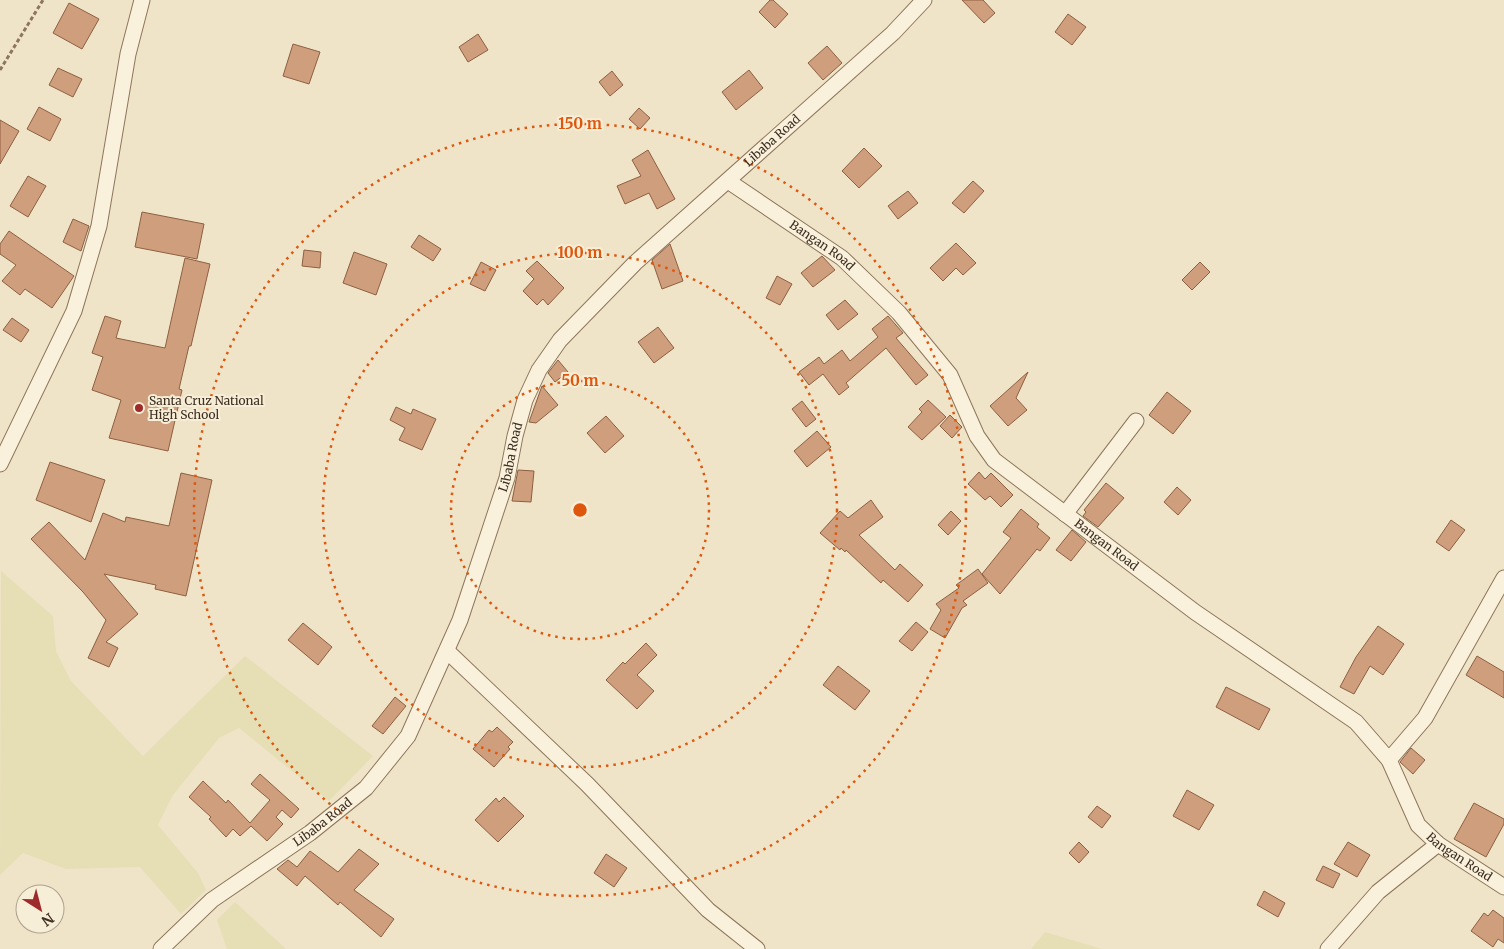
<svg xmlns="http://www.w3.org/2000/svg" width="1504" height="949" font-family="Merriweather,serif">
  <style>
    .farmland { fill: #e6deb5 }
    .building { fill: #cf9f7d; stroke: #8d5f41 }
    .lines { fill: none; stroke-linecap: round; stroke-linejoin: round }
    .street-casing { stroke: #8d765c; stroke-width: 17 }
    .path { stroke: #8d765c; stroke-width: 3; stroke-dasharray: 4 2.5; stroke-linecap: butt }
    .street { stroke: #faf1dc; stroke-width: 15 }
    .ring { fill: none; stroke: #df570d; stroke-width: 2.5; stroke-dasharray: 2.5 5 }
    .poi-dot { fill: #9e2a2b; stroke: #f7eed8; stroke-width: 2 }
    .labels { text-anchor: middle; stroke-width: 4; stroke-linejoin: round; paint-order: stroke }
    .street-label { font-size: 12px; fill: #3d2e20; stroke: #f7eed8 }
    .poi-label { font-size: 12px; fill: #3d2e20; stroke: #f7eed8; text-anchor: start }
    .centre { fill: #df570d; stroke: #f7eed8; stroke-width: 2.5 }
    .ring-label { font-size: 15px; text-anchor: middle; font-weight: bold; fill: #df570d; stroke: #f7eed8; stroke-width: 4; stroke-linejoin: round; paint-order: stroke }
  </style>
  <rect width="100%" height="100%" fill="#f0e4c8"/>
  <path class="farmland" d="M1,571L53,616L56,651L71,681L143,756L245,656L373,756L329,801L239,728L219,738L173,795L158,825L198,873L206,890L181,914L140,867L66,869L23,853L0,875Z
    M235,902L286,949H227L217,920Z
    M1045,932L1102,949H1031Z"/>
  <path class="building" d="M770,0H773L788,14L775,28L759,12Z
    M962,0H983L995,13L984,23Z
    M69,3L99,19L82,49L53,33Z
    M1068,14L1086,27L1072,45L1055,32Z
    M478,34L488,50L468,62L459,47Z
    M293,44L320,52L309,84L283,76Z
    M827,46L842,63L823,80L808,63Z
    M58,68L82,79L73,97L49,85Z
    M749,70L763,88L736,110L722,92Z
    M612,71L623,85L610,96L599,82Z
    M39,107L61,119L50,141L27,129Z
    M639,108L650,118L640,129L629,119Z
    M0,120L19,131L0,164Z
    M864,148L882,166L859,188L842,171Z
    M648,150L675,199L657,209L649,193L625,204L617,186L641,176L632,160Z
    M28,176L46,186L28,217L10,206Z
    M973,181L984,191L964,213L952,203Z
    M908,191L918,203L898,219L888,206Z
    M142,212L204,224L197,259L135,247Z
    M73,219L89,226L81,251L63,242Z
    M9,231L74,276L52,308L25,289L20,295L2,281L16,265L0,254V244Z
    M419,235L441,249L433,261L411,247Z
    M956,243L976,263L963,275L956,268L943,281L930,268Z
    M670,244L683,281L662,289L652,260Z
    M304,250L321,252L320,268L302,266Z
    M354,252L387,264L376,295L343,283Z
    M822,256L835,270L813,287L801,273Z
    M185,258L210,264L191,346H189L179,389L182,390L168,451L109,438L121,400L92,390L103,357L92,353L105,316L121,321L116,338L165,348Z
    M537,261L564,288L548,305L543,299L537,305L523,291L534,279L526,271Z
    M481,262L496,270L485,291L470,284Z
    M1200,262L1210,272L1192,290L1182,280Z
    M777,276L792,284L780,305L766,298Z
    M845,300L858,314L838,330L826,315Z
    M888,316L903,333L896,338L928,375L916,385L886,348L846,383L849,387L839,395L823,374L809,385L799,372L819,357L824,364L842,350L850,361L878,337L872,329Z
    M12,318L29,330L21,342L3,330Z
    M658,327L674,348L654,363L638,342Z
    M558,360L568,372L555,382L548,373Z
    M1028,372L1016,398L1027,410L1008,426L990,406Z
    M542,386L558,405L536,423L529,422Z
    M1167,392L1191,411L1173,434L1149,415Z
    M928,400L946,417L922,440L908,427L922,412L919,409Z
    M802,401L816,419L806,427L792,409Z
    M396,407L411,414L413,409L436,419L422,450L399,440L405,428L390,420Z
    M950,415L962,427L952,438L940,426Z
    M606,416L624,436L605,453L587,433Z
    M817,431L831,447L807,467L794,451Z
    M50,462L105,480L91,522L36,500Z
    M518,470L534,471L531,502L512,501Z
    M979,472L985,479L991,473L1013,495L1001,507L990,496L985,500L968,484Z
    M181,473L212,480L186,596L155,589L156,585L104,574L138,614L106,642L118,648L109,667L88,658L106,620L83,592L31,539L49,522L85,560L103,513L125,522L126,517L169,526Z
    M1106,483L1124,498L1098,527L1083,516L1086,512L1084,510Z
    M1177,487L1191,500L1178,515L1164,502Z
    M871,500L883,517L859,535L895,570L900,564L923,585L908,602L883,580L881,583L846,550L845,552L841,548L840,550L820,533L840,511L848,518Z
    M1021,509L1039,524L1037,527L1050,538L1040,551L1037,549L1000,594L982,574L1011,538L1003,532Z
    M951,511L961,521L948,535L938,525Z
    M1451,520L1465,530L1449,551L1436,542Z
    M1072,530L1086,542L1071,561L1056,550Z
    M978,569L988,583L963,601L967,605L962,608L945,638L930,629L941,610L936,604L959,588L956,585Z
    M916,622L928,632L912,651L899,641Z
    M303,623L332,647L318,665L288,640Z
    M1378,626L1404,644L1383,675L1370,666L1354,694L1340,687L1356,657Z
    M646,643L657,655L637,675L654,691L637,709L606,680L623,662L625,664Z
    M1477,656L1504,672V698L1466,675Z
    M838,666L870,691L855,710L823,685Z
    M1226,687L1270,709L1259,730L1216,707Z
    M395,697L406,706L383,734L372,726Z
    M497,727L513,742L508,747L510,749L494,767L473,749L489,730L492,732Z
    M1411,748L1425,760L1413,774L1400,762Z
    M260,774L299,809L291,818L282,810L276,817L283,824L267,841L251,826L240,836L233,829L226,837L209,819L211,817L189,797L203,781L226,803L228,800L250,823L270,800L251,784Z
    M1187,790L1214,805L1199,830L1173,816Z
    M504,797L524,816L498,842L475,820L496,798L499,802Z
    M1474,803L1504,819V824L1486,857L1454,839Z
    M1097,806L1111,816L1102,828L1088,817Z
    M1079,842L1089,852L1079,863L1069,853Z
    M1348,842L1370,855L1357,877L1334,864Z
    M359,849L379,864L354,890L394,919L381,937L340,902L338,905L305,876L297,886L277,869L288,860L297,867L310,851L338,872Z
    M606,854L627,868L614,887L594,873Z
    M1323,866L1340,874L1333,888L1316,880Z
    M1264,891L1285,903L1278,917L1257,905Z
    M1493,910L1504,918V943L1498,939L1493,947L1471,931L1484,913L1488,916Z"/>
  <g class="lines">
    <defs>
      <g id="street">
        <path id="s1" d="M728,181L842,258L899,313L950,375L977,436L994,460L1195,612L1356,722L1389,760L1418,825L1438,844L1504,887"/>
        <path d="M0,464L74,311L99,226L128,54L142,0"/>
        <path d="M1065,514L1136,421"/>
        <path d="M447,651L587,784L708,910L757,949"/>
        <path d="M1389,760L1425,718L1504,578"/>
        <path id="s2" d="M161,949L212,900L310,833L366,788L408,736L460,620L507,478L515,436L525,400L539,370L560,340L635,263L893,33L924,0"/>
        <path d="M1328,949L1378,892L1438,844"/>
      </g>
    </defs>
    <use href="#street" class="street-casing"/>
    <path class="path" d="M0,70L43,0"/>
    <use href="#street" class="street"/>
  </g>
  <g class="ring">
    <circle cx="580" cy="510" r="129"/>
    <circle cx="580" cy="510" r="257"/>
    <circle cx="580" cy="510" r="386"/>
  </g>
  <circle class="poi-dot" cx="139" cy="408" r="5"/>
  <g class="labels">
    <g class="street-label">
      <text dy="4" stroke="none"><textPath href="#s2" startOffset="1046">Libaba Road</textPath></text>
      <text dy="4" stroke="none"><textPath href="#s1" startOffset="114">Bangan Road</textPath></text>
      <text dy="4" stroke="none"><textPath href="#s2" startOffset="626">Libaba Road</textPath></text>
      <text dy="4" stroke="none"><textPath href="#s1" startOffset="534">Bangan Road</textPath></text>
      <text dy="4" stroke="none"><textPath href="#s2" startOffset="206">Libaba Road</textPath></text>
      <text dy="4" stroke="none"><textPath href="#s1" startOffset="1014">Bangan Road</textPath></text>
    </g>
    <g class="poi-label">
      <text x="149" y="405">Santa Cruz National<tspan x="149" dy="14">High School</tspan></text>
    </g>
  </g>
  <circle cx="580" cy="510" r="8" class="centre"/>
  <g class="ring-label">
    <text x="580" y="129">150 m</text>
    <text x="580" y="258">100 m</text>
    <text x="580" y="386">50 m</text>
  </g>
  <g transform="translate(40 909) rotate(144)"><circle r="24" fill="#f7eed8" stroke="#ada18e"/>
  <path d="M0-4L9 19L0 12L-9 19Z" fill="#9e2a2b"/>
  <text y="-8" font-size="14" font-weight="bold" text-anchor="middle" fill="#3d2e20">N</text>
  </g>
</svg>
